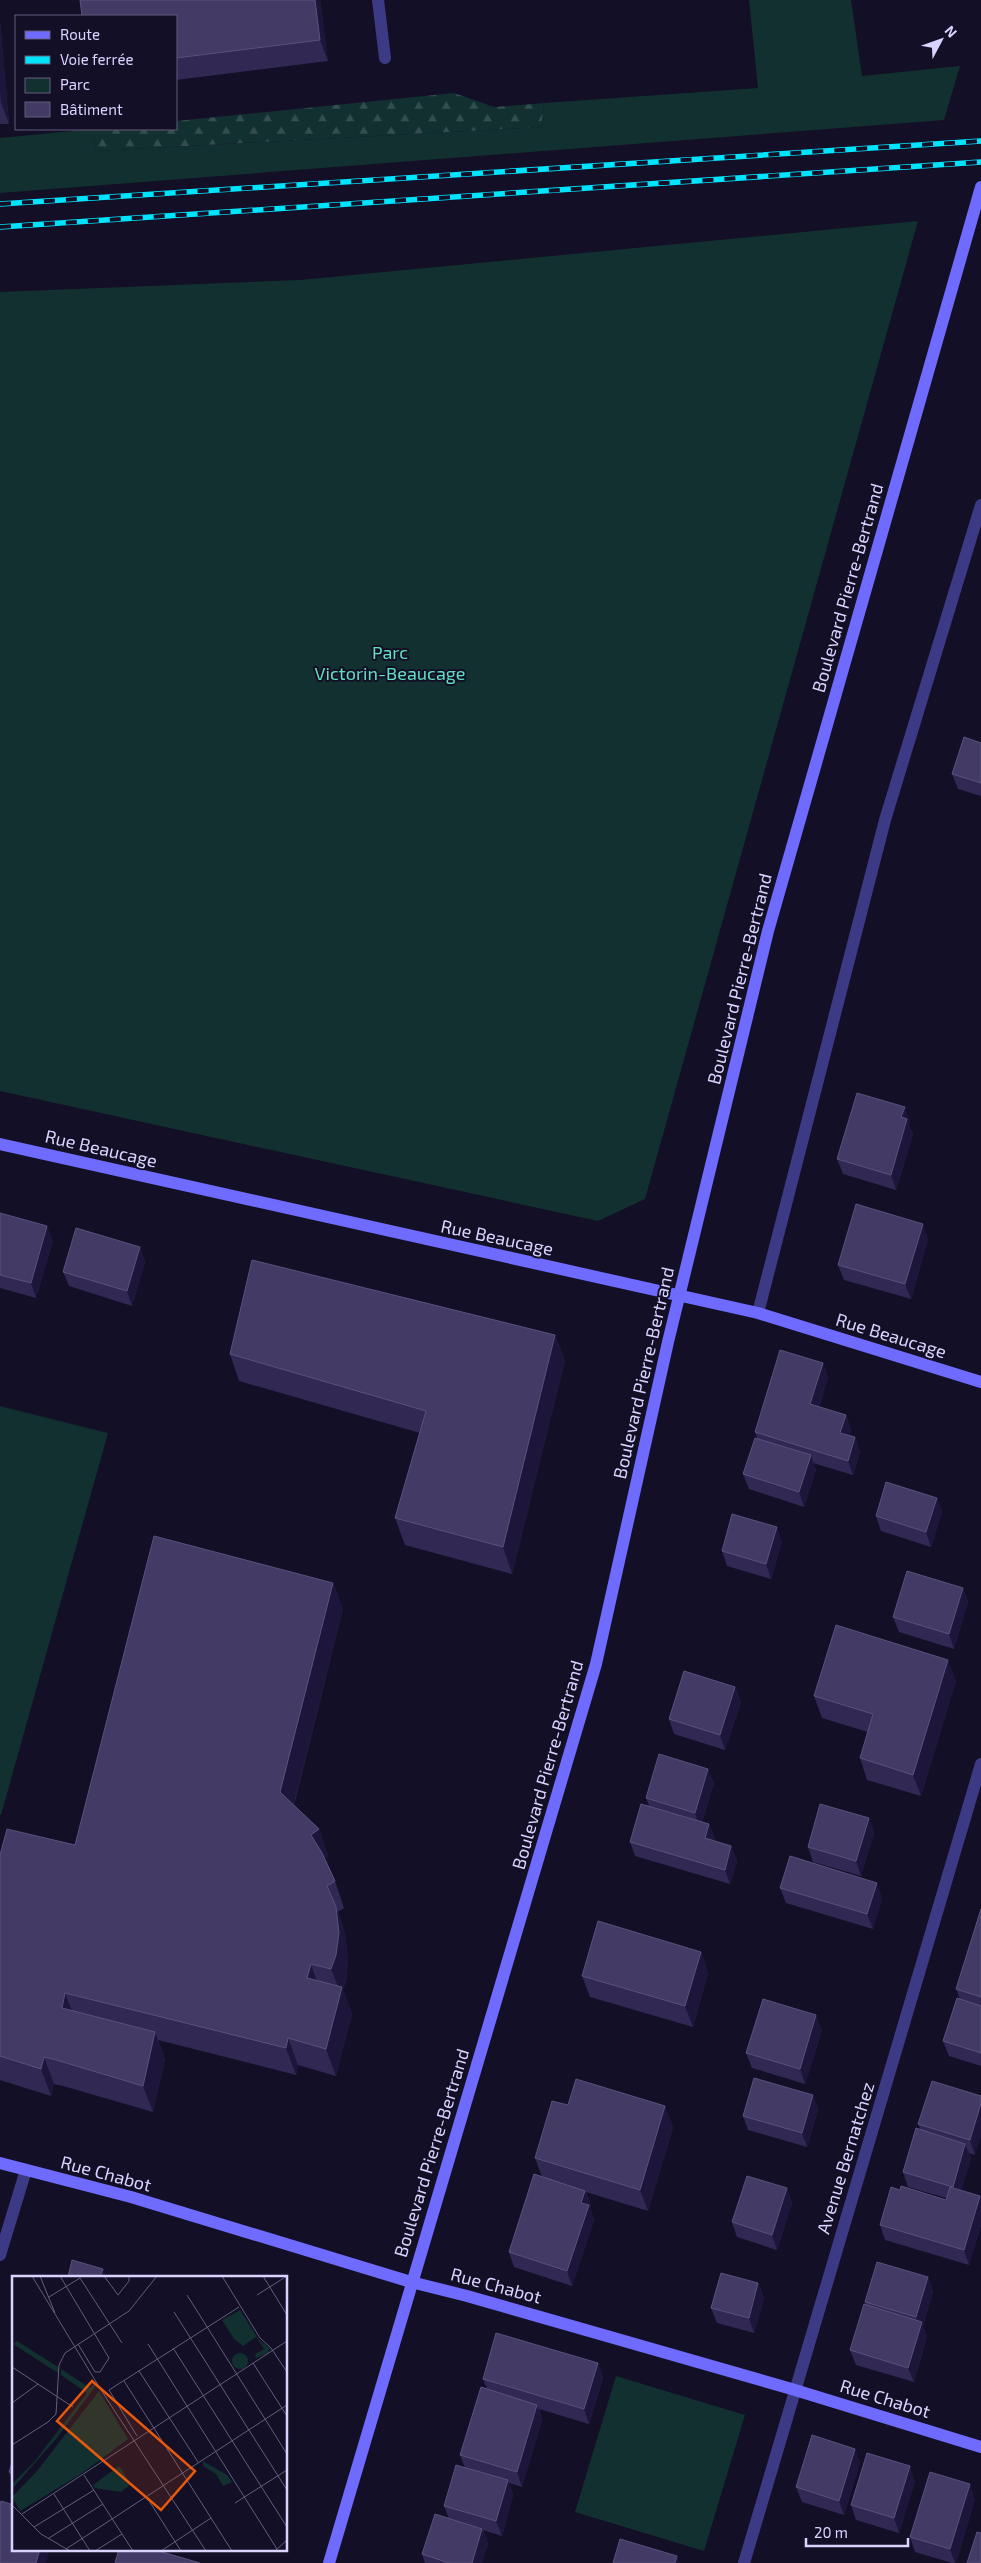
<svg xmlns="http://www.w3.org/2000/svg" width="981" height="2563" font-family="'Exo 2',sans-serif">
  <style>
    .green { fill: #12302f }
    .forest { fill: url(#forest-firs) }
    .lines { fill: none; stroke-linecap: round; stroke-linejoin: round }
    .street { stroke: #3d3a85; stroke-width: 12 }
    .secondary { stroke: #6f6bff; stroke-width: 12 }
    .rail-casing { stroke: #00e5ff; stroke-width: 5.5 }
    .rail { stroke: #130f26; stroke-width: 4; stroke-dasharray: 11; stroke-linecap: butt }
    .wall { fill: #312854 }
    .shaded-wall { fill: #1d163a }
    .building { fill: #433a66; stroke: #5a527e }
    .labels { text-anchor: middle; stroke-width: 4; stroke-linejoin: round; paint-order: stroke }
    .street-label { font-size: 18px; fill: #d9d4ff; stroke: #130f26 }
    .park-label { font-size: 18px; fill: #5fe0c0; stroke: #130f26 }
    .inset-road { fill: none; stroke: #625e7d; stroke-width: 1 }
    .view { fill: #e8590c; fill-opacity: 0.15; stroke: #e8590c; stroke-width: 2.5 }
    .inset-edge { fill: none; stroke: #d9d4ff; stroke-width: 2.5 }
  </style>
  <defs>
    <pattern id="forest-firs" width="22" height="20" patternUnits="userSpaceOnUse" patternTransform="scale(1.25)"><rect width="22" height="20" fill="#12302f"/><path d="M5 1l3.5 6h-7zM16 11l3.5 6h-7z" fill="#344d4e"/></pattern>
  </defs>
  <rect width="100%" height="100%" fill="#130f26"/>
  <path class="green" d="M749,0H851L862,76L960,66L944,120L0,193V138L92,129L96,151L541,127L544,103L758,88Z
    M918,221L645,1199L598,1221L0,1091V292L300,280Z
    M0,1406L108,1433L1,1815H0Z
    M616,2376L745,2415L704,2551L575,2512Z"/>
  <path class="forest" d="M454,93L494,107L544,103L541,127L96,151L92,129H176V121Z"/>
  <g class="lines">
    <path class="street" d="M378,0L385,58
      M758,1313L885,820L981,505
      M0,2255L26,2170
      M744,2563L981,1764"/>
    <path class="secondary" d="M0,1144L758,1313L981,1382
      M0,2163L131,2197L411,2282L467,2296L795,2390L981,2447
      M329,2563L596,1664L668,1342L768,931L981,187"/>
    <defs>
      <path id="rail" d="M0,204L981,141
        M0,227L981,162"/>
    </defs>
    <use href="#rail" class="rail-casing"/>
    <use href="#rail" class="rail"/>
  </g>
  <path class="wall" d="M80,0H320L328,61L176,80V16Z
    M0,20L9,124H0Z
    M981,743V796L958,789L952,774Z
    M910,1121L909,1124L913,1134L896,1190L843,1174L837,1159Z
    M0,1213L53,1241L36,1298L0,1288Z
    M928,1239L911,1299L844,1280L838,1265Z
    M140,1247L145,1262L132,1306L69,1286L63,1272Z
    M555,1335L565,1361L512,1574L405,1545L395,1518L420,1433L239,1381L230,1354Z
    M823,1363L828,1378L819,1407L846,1415L851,1430L849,1436L855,1437L860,1452L853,1475L813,1463L816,1470L804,1507L749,1489L743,1474L757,1438L755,1432Z
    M937,1498L942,1512L931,1547L881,1531L876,1516Z
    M782,1542L771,1579L727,1566L722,1551Z
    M333,1583L343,1609L294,1805L319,1829L328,1856L325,1858L335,1881L344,1908L338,1912L345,1934L348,1960L346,1982L343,1990L352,2014L336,2076L298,2065L296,2075L158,2040L165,2059L153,2112L63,2086L54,2084L51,2096L0,2080V1855L75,1845Z
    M963,1588L968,1602L954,1649L899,1632L893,1617Z
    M956,1681L921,1796L867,1780L860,1758L868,1732L822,1718L814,1696Z
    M735,1687L741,1702L725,1750L674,1734L669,1719Z
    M708,1769L714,1784L702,1822L709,1824L715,1839L714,1841L731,1846L737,1861L730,1884L635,1856L630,1842L649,1806L646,1798Z
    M869,1818L874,1833L861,1876L813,1862L808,1847Z
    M780,1888L882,1898L873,1929L786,1903Z
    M981,1909V2066L949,2056L943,2041L960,1999L956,1989Z
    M701,1952L708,1973L693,2027L590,1997L582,1976Z
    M822,2030L805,2084L752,2068L746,2053Z
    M813,2095L818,2110L807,2147L748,2130L743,2116Z
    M981,2096L975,2155L969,2153L971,2158L961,2191L980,2196L981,2199V2225L969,2265L885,2240L880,2225L900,2190L946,2200V2198L908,2187L903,2172L921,2130L918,2124Z
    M568,2105L665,2106L673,2128L648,2211L586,2192L591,2205L590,2208L594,2220L572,2286L514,2267L509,2252L542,2177L535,2158Z
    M787,2188L792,2203L777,2250L737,2237L732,2222Z
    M928,2277L933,2292L923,2326L927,2337L914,2382L856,2365L850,2350L866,2305L865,2302Z
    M758,2283L764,2298L754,2333L717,2323L711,2308Z
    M598,2363L603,2378L589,2424L539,2409L542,2420L522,2487L509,2483L513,2495L502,2536L483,2530L488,2544L482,2563H425L422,2554L449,2519L444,2506L465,2468L460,2455L487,2389L483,2379Z
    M855,2449L860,2463L844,2515L802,2502L796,2487Z
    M9,2472L14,2474V2486Z
    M915,2481L899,2533L856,2520L851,2505Z
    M975,2499L956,2563H952L915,2552L910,2537Z"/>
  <path class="shaded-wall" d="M315,0H320L328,61L320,40Z
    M0,20L9,124L1,102L0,92Z
    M905,1107L910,1121L909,1124L913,1134L896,1190L891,1175L901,1117Z
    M923,1224L928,1239L911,1299L905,1284Z
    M47,1226L53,1241L36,1298L31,1283Z
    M140,1247L145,1262L132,1306L127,1291Z
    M555,1335L565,1361L512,1574L503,1547Z
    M823,1363L828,1378L815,1419L810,1404Z
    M846,1415L851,1430L846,1448L840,1433Z
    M855,1437L860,1452L853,1475L848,1461Z
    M811,1455L816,1470L804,1507L799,1492Z
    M937,1498L942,1512L931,1547L926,1532Z
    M777,1527L782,1542L771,1579L766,1564Z
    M333,1583L343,1609L290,1819L280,1792Z
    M963,1588L968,1602L954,1649L949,1634Z
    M948,1660L956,1681L921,1796L913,1775Z
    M735,1687L741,1702L725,1750L720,1735Z
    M708,1769L714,1784L700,1828L695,1813Z
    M869,1818L874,1833L861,1876L856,1861Z
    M709,1824L715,1839L710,1853L705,1838Z
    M319,1829L328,1856L320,1861L311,1835Z
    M731,1846L737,1861L730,1884L725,1870Z
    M877,1883L882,1898L873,1929L867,1914Z
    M336,1907L345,1934L348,1960L346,1982L343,1990L352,2014L336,2076L326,2049L341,1994L331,1969Z
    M701,1952L708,1973L693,2027L685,2006Z
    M311,1964L320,1991L307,1978Z
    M65,1993L75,2020L62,2008Z
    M816,2015L822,2030L805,2084L800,2069Z
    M155,2032L165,2059L153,2112L143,2086Z
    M288,2038L298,2065L296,2075L286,2048Z
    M44,2057L54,2084L51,2096L41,2069Z
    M813,2095L818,2110L807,2147L802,2133Z
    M981,2103V2136L975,2155L970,2140Z
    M665,2106L673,2128L648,2211L640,2190Z
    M965,2144L971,2158L958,2202L953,2187Z
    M787,2188L792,2203L777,2250L772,2235Z
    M585,2191L591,2205L590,2208L594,2220L572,2286L567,2271L581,2203Z
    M980,2196L981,2199V2225L969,2265L964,2250Z
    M103,2269L106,2277H100Z
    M928,2277L933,2292L923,2326L927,2337L914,2382L908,2368L920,2328L916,2317Z
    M758,2283L764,2298L754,2333L749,2318Z
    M286,2324L289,2332L286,2342Z
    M598,2363L603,2378L589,2424L584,2409Z
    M537,2405L542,2420L522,2487L517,2472Z
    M855,2449L860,2463L844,2515L839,2501Z
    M910,2466L915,2481L899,2533L894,2518Z
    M508,2480L513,2495L502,2536L496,2521Z
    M970,2484L975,2499L956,2563H955L950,2549Z
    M482,2529L488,2544L482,2563H472Z
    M40,2549H50L46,2563H36Z
    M677,2556L680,2563H675Z"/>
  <path class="building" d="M80,0H315L320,40L176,58V16H82Z
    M964,737L981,743V783L952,774Z
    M857,1093L905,1107L901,1117L907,1119L891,1175L837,1159Z
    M856,1204L923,1224L905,1284L838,1265Z
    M0,1213L47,1226L31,1283L0,1275Z
    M76,1228L140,1247L127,1291L63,1272Z
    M252,1260L555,1335L503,1547L395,1518L426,1411L230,1354Z
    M780,1350L823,1363L810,1404L846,1415L840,1433L855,1437L848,1461L755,1432Z
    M755,1438L811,1455L799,1492L743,1474Z
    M886,1482L937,1498L926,1532L876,1516Z
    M732,1514L777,1527L766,1564L722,1551Z
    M154,1536L333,1583L280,1792L319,1829L311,1835L322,1853L335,1881L327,1886L336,1907L339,1933L336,1955L331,1969L311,1964L307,1978L342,1987L326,2049L288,2038L286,2048L65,1993L62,2008L155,2032L143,2086L53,2059L44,2057L41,2069L0,2056V1855L7,1829L75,1845Z
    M907,1571L963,1588L949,1634L893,1617Z
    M836,1625L948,1660L913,1775L860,1758L873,1714L814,1696Z
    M684,1671L735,1687L720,1735L669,1719Z
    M659,1754L708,1769L695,1813L646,1798Z
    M641,1804L709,1824L705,1838L731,1846L725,1870L630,1842Z
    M820,1804L869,1818L856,1861L808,1847Z
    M790,1856L877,1883L867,1914L780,1888Z
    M981,1909V1997L956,1989Z
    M598,1921L701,1952L685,2006L582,1976Z
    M957,1998L981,2006V2053L943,2041Z
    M763,1999L816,2015L800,2069L746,2053Z
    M754,2078L813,2095L802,2133L743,2116Z
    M576,2079L665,2106L640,2190L535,2158L552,2101L568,2105Z
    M932,2081L981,2096V2103L970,2140L918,2124Z
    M916,2128L965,2144L953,2187L903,2172Z
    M534,2174L585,2191L581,2203L589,2205L567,2271L509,2252Z
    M747,2176L787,2188L772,2235L732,2222Z
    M901,2186L946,2200L950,2187L980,2196L964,2250L880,2225L891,2187L900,2190Z
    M72,2260L103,2269L100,2277H68Z
    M877,2262L928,2277L916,2317L865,2302Z
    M721,2273L758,2283L749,2318L711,2308Z
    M864,2304L922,2322L908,2368L850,2350Z
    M496,2333L598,2363L584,2409L483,2379Z
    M481,2387L537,2405L517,2472L460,2455Z
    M812,2435L855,2449L839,2501L796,2487Z
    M867,2453L910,2466L894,2518L851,2505Z
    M14,2456V2474L9,2472Z
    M456,2465L508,2480L496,2521L444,2506Z
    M930,2472L970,2484L950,2549L910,2537Z
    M1,2501L14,2505V2549H40L36,2563H0V2504Z
    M435,2514L482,2529L472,2563H449L422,2554Z
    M977,2532L981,2533V2563H967Z
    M620,2539L677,2556L675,2563H613Z
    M119,2549H152L200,2563H115Z"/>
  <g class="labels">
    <g class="street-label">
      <text transform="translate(848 588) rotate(-74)" y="6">Boulevard Pierre-Bertrand</text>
      <text transform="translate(740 979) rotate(-76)" y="6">Boulevard Pierre-Bertrand</text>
      <text transform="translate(101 1149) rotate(13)" y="6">Rue Beaucage</text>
      <text transform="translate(497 1238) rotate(12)" y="6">Rue Beaucage</text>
      <text transform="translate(891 1336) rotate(17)" y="6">Rue Beaucage</text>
      <text transform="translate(644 1373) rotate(-77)" y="6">Boulevard Pierre-Bertrand</text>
      <text transform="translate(548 1765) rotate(-74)" y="6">Boulevard Pierre-Bertrand</text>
      <text transform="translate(432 2153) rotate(-73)" y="6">Boulevard Pierre-Bertrand</text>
      <text transform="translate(846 2158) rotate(-73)" y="6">Avenue Bernatchez</text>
      <text transform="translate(106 2174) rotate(15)" y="6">Rue Chabot</text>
      <text transform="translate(496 2286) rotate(15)" y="6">Rue Chabot</text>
      <text transform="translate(885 2399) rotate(17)" y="6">Rue Chabot</text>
    </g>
    <g class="park-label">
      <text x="390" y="659">Parc<tspan x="390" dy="21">Victorin-Beaucage</tspan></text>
    </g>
  </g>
  <g transform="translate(12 2276)">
    <rect width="275" height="275" fill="#130f26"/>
    <path d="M228,34L247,64L258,72L256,77L244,82L243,78L252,73L244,61L231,70L222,63L210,44ZM5,65L46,91V97L1,68ZM220 85a8 8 0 1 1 16 0a8 8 0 1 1-16 0ZM49,93L78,112L82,108L83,111L44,163L0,213V208L22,186L75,117L49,99ZM87,115L116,163L69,198L8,235L0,221L25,195ZM191,185L215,199L220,206L211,210L204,198L191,190ZM107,190L119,208L109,216L83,212L81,209Z" fill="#12302f"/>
    <path d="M35,205L39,216L26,223L20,214Z" fill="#12302f"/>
    <path class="inset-road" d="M20,0L89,114L194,275M28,0L43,37M48,0L97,82L88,96H83L66,68M92,0L106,19L117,5V0M210,0L248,62L259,72L275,96M251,0L275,39M175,19L275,178M245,19L275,0M37,21L68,2L110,67M162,36L275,214M136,68L265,273M161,72L275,251M241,87L275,140M0,91L61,131M127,95L186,186M112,105L220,275M0,127L26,108M125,160L97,114L227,31M0,169L36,146L44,138L47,89L53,77L117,35L145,0M72,199L121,275M42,218L78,275M134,220L169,275M223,227L275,194M0,229L29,258L58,275M10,238L275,65M22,251L82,214M37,262L91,228M54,273L275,129M83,275L110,258M149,275L199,242M263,275L275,264"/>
    <path class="view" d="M80,105L183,195L149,234L45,145Z"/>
    <rect width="275" height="275" class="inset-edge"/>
  </g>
  <rect x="15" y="15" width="162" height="115" fill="#130f26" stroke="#625e7d"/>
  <rect x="25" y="31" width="25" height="8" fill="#6f6bff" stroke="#625e7d"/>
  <text x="60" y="40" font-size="15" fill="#d9d4ff">Route</text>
  <rect x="25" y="56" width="25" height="8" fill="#00e5ff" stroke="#625e7d"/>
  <text x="60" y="65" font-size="15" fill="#d9d4ff">Voie ferrée</text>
  <rect x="25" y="78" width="25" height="15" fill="#12302f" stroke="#625e7d"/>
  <text x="60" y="90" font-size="15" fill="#d9d4ff">Parc</text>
  <rect x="25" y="102" width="25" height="15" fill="#433a66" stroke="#625e7d"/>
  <text x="60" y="115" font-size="15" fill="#d9d4ff">Bâtiment</text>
  <g transform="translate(941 40) rotate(49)" stroke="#130f26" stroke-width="4" paint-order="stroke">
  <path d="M0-4L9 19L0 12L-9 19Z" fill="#d9d4ff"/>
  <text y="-8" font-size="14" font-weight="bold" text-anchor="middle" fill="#d9d4ff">N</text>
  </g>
  <path d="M806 2538v8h102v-8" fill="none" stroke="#d9d4ff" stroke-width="2.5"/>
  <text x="814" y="2538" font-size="15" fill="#d9d4ff" stroke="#130f26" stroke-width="4" paint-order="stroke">20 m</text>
</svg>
